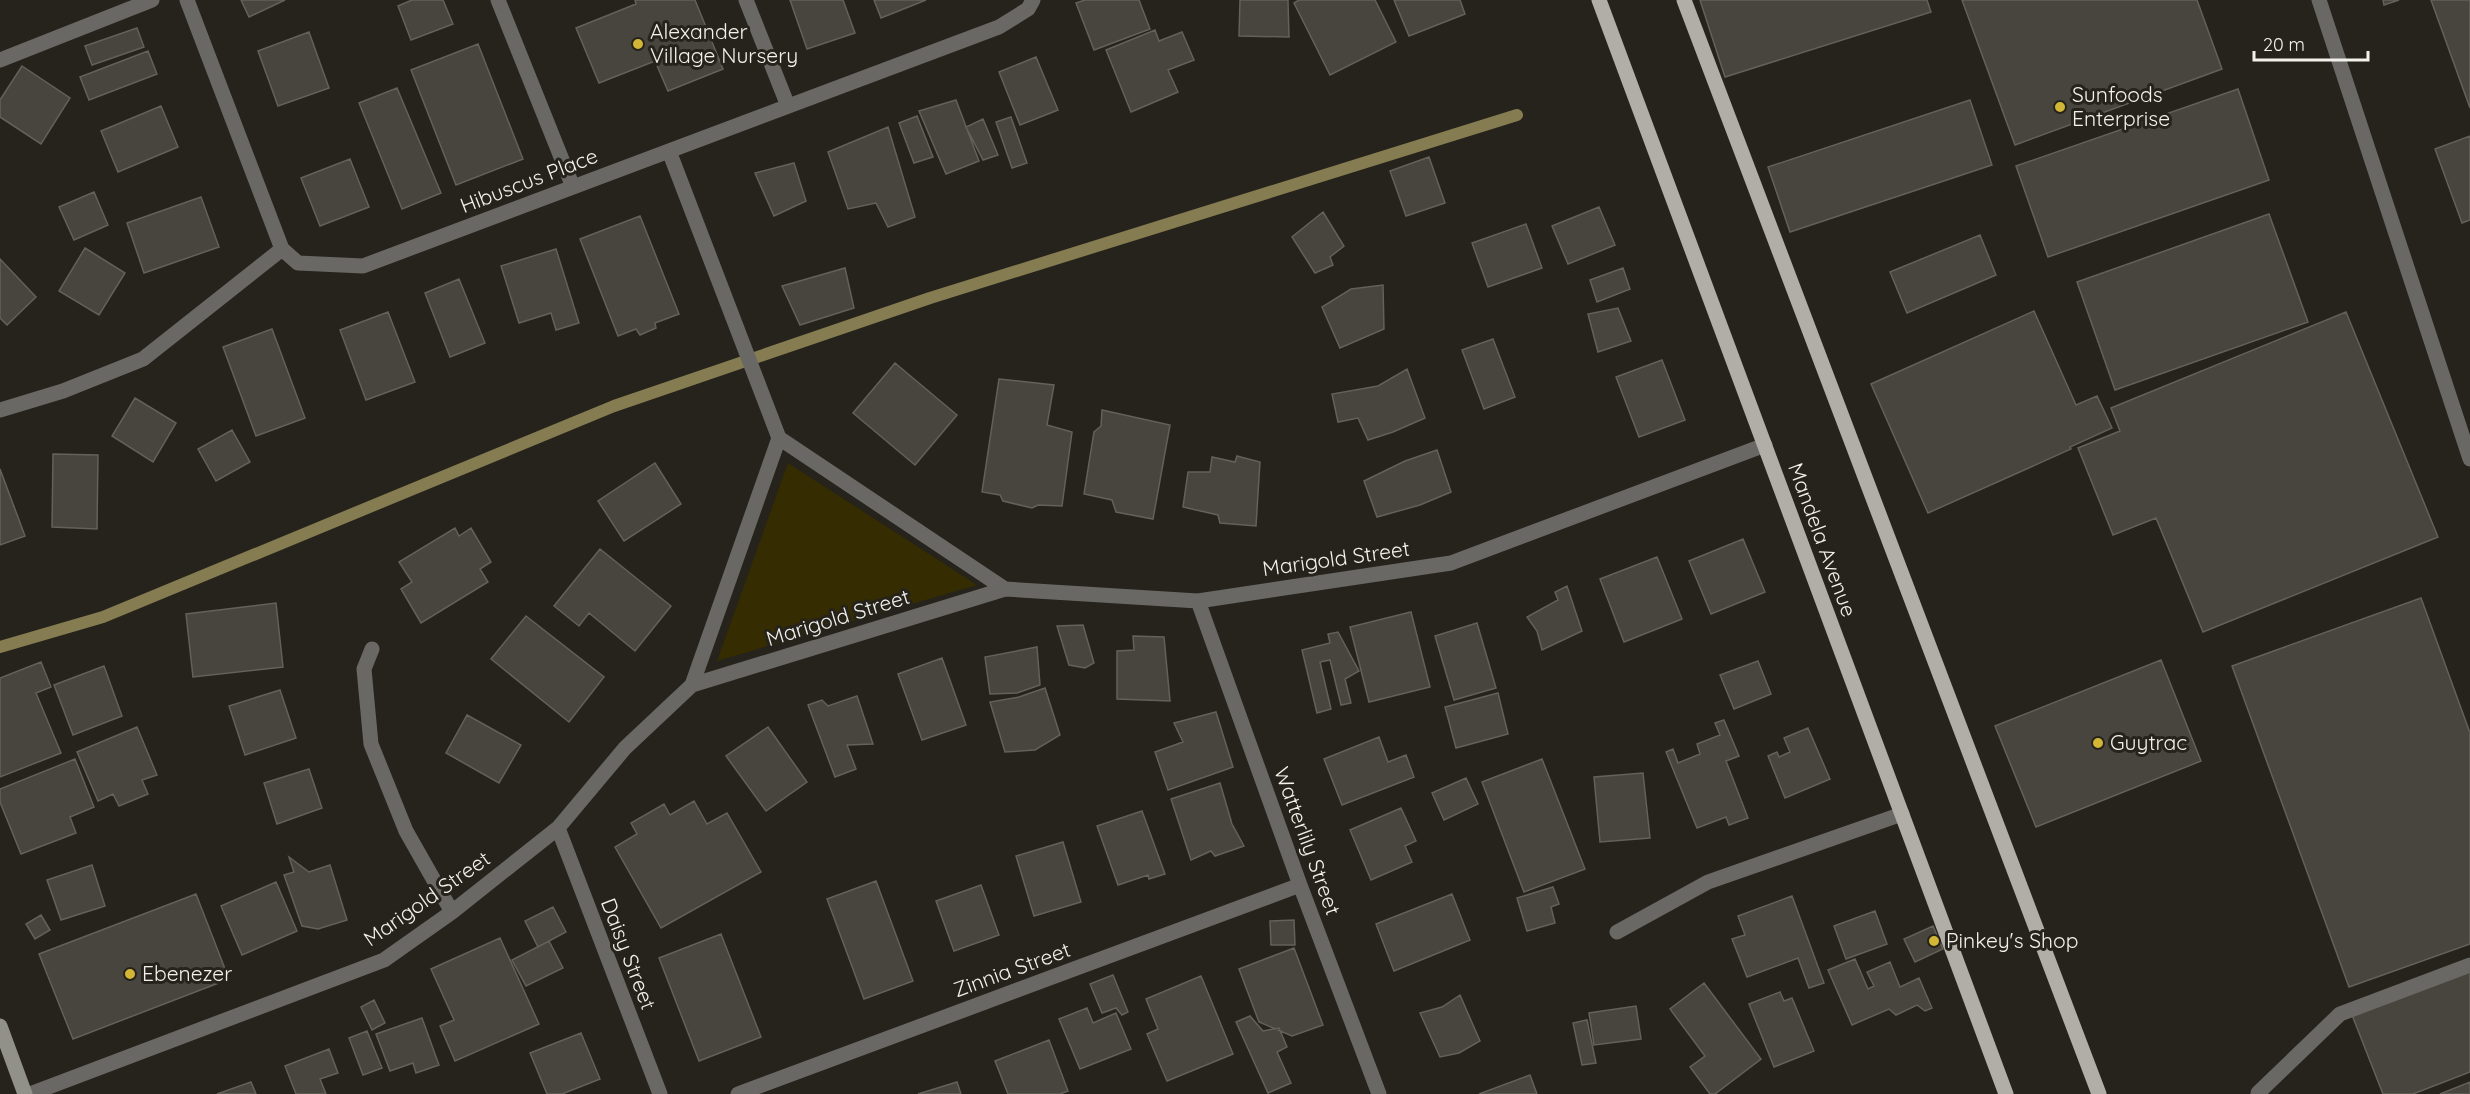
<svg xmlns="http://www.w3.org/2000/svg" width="2470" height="1094" font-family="Quicksand,sans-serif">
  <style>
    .park { fill: #352c01 }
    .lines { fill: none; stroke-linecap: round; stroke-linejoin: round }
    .stream { stroke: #867c51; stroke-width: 12 }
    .building { fill: #47453d; stroke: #636158; stroke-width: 1.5 }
    .lane { stroke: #696864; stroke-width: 15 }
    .street { stroke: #696864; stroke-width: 15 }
    .secondary { stroke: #919089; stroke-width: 15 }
    .primary { stroke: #b0aea6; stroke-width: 15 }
    .poi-dot { fill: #d3b635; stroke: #25231b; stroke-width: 2 }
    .labels { text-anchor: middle; stroke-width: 6; stroke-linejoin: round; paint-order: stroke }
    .poi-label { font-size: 21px; fill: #f2f1ec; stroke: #25231b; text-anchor: start }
    .street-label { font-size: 21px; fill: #f2f1ec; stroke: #25231b }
  </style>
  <rect width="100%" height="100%" fill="#25231b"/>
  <path class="park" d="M788,463L977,585L717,661Z"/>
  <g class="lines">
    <path class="stream" d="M0,647L103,617L614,406L930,298L1517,115"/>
  </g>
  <path class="building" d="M241,0H285L249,17Z
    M412,0H443L453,24L411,40L398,6Z
    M635,0H695L723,69L668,91L655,61L599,83L576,28L636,4Z
    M790,0H843L855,33L807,49Z
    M874,0H926L881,18Z
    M1085,0H1139L1150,29L1094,50L1076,3Z
    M1240,0H1288L1289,37L1239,36Z
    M1299,0H1375L1396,42L1330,75L1294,3Z
    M1394,0H1460L1465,14L1409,36Z
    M1700,0H1927L1931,12L1725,77Z
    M1962,0H2197L2222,69L2015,145Z
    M2383,0H2399L2384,5Z
    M2431,0H2470V108Z
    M137,28L144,47L92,65L85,46Z
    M1155,30L1159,41L1182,32L1194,60L1168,70L1178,92L1131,112L1106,50Z
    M309,32L329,88L278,106L258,51Z
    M478,44L523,159L456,185L411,70Z
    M148,51L157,74L89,100L80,77Z
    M1036,57L1058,110L1020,125L999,72Z
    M22,66L70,98L41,144L0,117V100Z
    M397,88L441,193L402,209L359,103Z
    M2238,89L2269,180L2048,257L2016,166Z
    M956,100L979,161L946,174L919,111Z
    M1970,100L1992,165L1790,232L1768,167Z
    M161,106L178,147L118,172L101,131Z
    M917,116L933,157L914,163L899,123Z
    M1011,117L1027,163L1012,168L996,122Z
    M983,119L998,155L983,160L966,127Z
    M888,127L915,217L888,227L876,203L848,209L828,152Z
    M2470,136V220L2462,223L2435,149Z
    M1429,157L1445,203L1406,216L1390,171Z
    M350,159L369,207L320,226L301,178Z
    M794,163L806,201L774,216L755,173Z
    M94,192L108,225L74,240L59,207Z
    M201,197L219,247L144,273L127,223Z
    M1599,207L1615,245L1568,264L1552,226Z
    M1323,212L1344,246L1330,257L1333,265L1315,273L1292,237Z
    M2269,214L2308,322L2115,390L2077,282Z
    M640,216L679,314L655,323L656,328L640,335L636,329L618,336L580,239Z
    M1526,224L1542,268L1488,287L1472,243Z
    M1980,235L1996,275L1907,313L1890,272Z
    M85,248L125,273L99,315L59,291Z
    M556,249L579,323L556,330L551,313L519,323L501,266Z
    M0,259L36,297L7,325L0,318Z
    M845,268L854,308L800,325L782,286Z
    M1623,268L1630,289L1597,302L1590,280Z
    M459,279L485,343L450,357L425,293Z
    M1383,285L1384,329L1340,348L1322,307L1351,289Z
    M1618,308L1631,341L1598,352L1588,314Z
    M2034,311L2076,405L2097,396L2112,428L2070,447L2071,449L1928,513L1871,384Z
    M388,312L415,382L366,400L340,330Z
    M2346,312L2438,537L2203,632L2156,518L2113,535L2078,448L2120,431L2111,408Z
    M272,329L305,418L256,436L223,347Z
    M1493,339L1515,397L1484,409L1462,350Z
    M1662,360L1685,420L1639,437L1616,377Z
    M895,363L957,415L915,465L853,413Z
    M1407,369L1425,418L1393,432L1368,440L1358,418L1338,422L1332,394L1378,386Z
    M999,379L1054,385L1047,425L1072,432L1062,506L1038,505L1032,508L1003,501L1000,495L982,492Z
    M135,398L176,423L153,462L112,436Z
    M1102,410L1170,425L1153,519L1116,512L1112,500L1084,494L1094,432L1101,426Z
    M232,430L250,462L216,481L198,449Z
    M1437,450L1451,492L1420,505L1377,517L1364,481L1405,461Z
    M53,454L98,455L97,529L52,527Z
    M1237,456L1260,462L1256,526L1220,523L1218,515L1183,507L1188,472H1210L1212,457L1235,462Z
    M655,463L681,504L624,541L598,501Z
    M0,469L25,536L0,545Z
    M455,528L459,536L471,528L491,562L480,569L488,582L421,623L401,589L412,582L399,562Z
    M1743,539L1765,592L1711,614L1689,561Z
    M600,549L671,606L635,651L589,613L579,626L554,606Z
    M1657,557L1682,619L1624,642L1600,579Z
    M1567,586L1582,631L1542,650L1537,631L1527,617L1558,600L1555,592Z
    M2421,598L2470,733V944L2349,987L2232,666Z
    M276,603L283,667L193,677L186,614Z
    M1411,612L1430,687L1369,702L1350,627Z
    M526,616L604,677L569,722L491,659Z
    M1477,623L1496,688L1454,700L1435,636Z
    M1083,625L1094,663L1085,668L1069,665L1057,626Z
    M1338,632L1359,671L1345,679L1351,703L1341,705L1330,660L1320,662L1331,709L1317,713L1302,650L1330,643L1328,634Z
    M1133,636L1164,637L1170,701L1117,699V651L1134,650Z
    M1037,647L1040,685L1017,693L990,694L985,657Z
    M942,658L966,725L922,740L898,674Z
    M2161,660L2201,761L2036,827L1995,726Z
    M1758,661L1771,694L1734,709L1720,675Z
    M41,662L51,687L36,693L61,753L0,777V678Z
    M104,666L122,716L73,735L54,685Z
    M1045,688L1060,735L1035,750L1005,752L990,702L1019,697Z
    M280,690L296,738L245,755L229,706Z
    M1498,693L1508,734L1456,748L1445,707Z
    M857,696L873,744L847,745L856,769L835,777L808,705L822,700L828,706Z
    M1216,712L1233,767L1168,790L1155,752L1183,742L1174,723Z
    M467,715L521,745L499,783L446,753Z
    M1724,720L1739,756L1726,761L1748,818L1729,825L1726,817L1697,828L1666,752L1673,749L1678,763L1700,754L1697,744L1720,735L1715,723Z
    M137,727L157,775L142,780L148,794L119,806L113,794L98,801L77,752Z
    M768,727L807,782L766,811L726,756Z
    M1808,728L1830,779L1785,798L1768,756L1777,752L1779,757L1790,752L1784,738Z
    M1379,737L1388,762L1406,755L1414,777L1342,805L1324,759Z
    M75,759L94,807L70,817L76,833L21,854L0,802V789Z
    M1542,759L1585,869L1524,892L1482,782Z
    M309,769L322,808L277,824L264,783Z
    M1643,773L1650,838L1600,842L1594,777Z
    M1466,778L1478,804L1444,820L1432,793Z
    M1220,783L1232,824L1244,846L1215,856L1211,851L1191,860L1171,799Z
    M694,801L707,824L727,813L761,872L661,928L615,847L637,834L631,823L664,804L670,815Z
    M1401,808L1416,841L1405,846L1412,862L1371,880L1350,830Z
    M1142,811L1165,874L1149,879L1148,875L1118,885L1097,826Z
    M1063,842L1081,902L1034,916L1016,856Z
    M289,857L309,872L330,865L347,920L318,929L302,926L284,875L294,872Z
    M92,865L105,906L61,920L47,880Z
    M876,881L913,981L864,999L827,899Z
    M276,882L297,931L242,955L221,906Z
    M981,885L999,935L954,951L936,901Z
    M1553,887L1559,904L1551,907L1555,923L1527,931L1517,898Z
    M196,894L229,979L73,1039L39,954Z
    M1452,894L1470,940L1394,971L1376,924Z
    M1792,896L1824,983L1809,988L1798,958L1747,977L1732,939L1745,935L1738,916Z
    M553,907L566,932L538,947L525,921Z
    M1875,911L1887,944L1846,959L1834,926Z
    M41,915L50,930L35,939L26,924Z
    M1294,920L1295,945H1271L1270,921Z
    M1933,926L1943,949L1915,962L1904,939Z
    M721,934L761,1037L699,1061L659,958Z
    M500,938L539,1024L455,1061L440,1026L454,1020L431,969Z
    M549,941L563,968L526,986L512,960Z
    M1294,948L1323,1025L1292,1036L1259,1022L1239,969Z
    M1855,959L1868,989L1874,986L1867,972L1890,962L1900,987L1919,978L1932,1008L1925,1011L1917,1005L1896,1015L1889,1009L1852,1025L1828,970Z
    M2470,969V1072L2413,1094H2383L2352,1015Z
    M1113,975L1128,1012L1122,1015L1116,1008L1102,1013L1090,984Z
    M1201,976L1233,1054L1167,1081L1147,1034L1158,1029L1146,999Z
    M1704,983L1761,1059L1715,1094H1710L1690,1067L1705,1056L1670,1009Z
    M1780,992L1784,1001L1792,998L1814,1051L1774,1067L1749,1004Z
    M1460,995L1480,1041L1459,1053L1440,1057L1420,1013L1442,1007Z
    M374,1000L385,1023L372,1030L361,1007Z
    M1636,1006L1641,1039L1594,1045L1589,1013Z
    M1087,1008L1093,1023L1116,1013L1131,1049L1080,1069L1059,1019Z
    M1250,1016L1263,1031L1279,1028L1287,1047L1277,1052L1291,1083L1268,1093L1236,1022Z
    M422,1018L439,1065L416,1073L413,1063L390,1071L376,1034Z
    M1587,1020L1596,1063L1582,1065L1573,1023Z
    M367,1031L382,1068L363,1075L349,1038Z
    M581,1033L600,1079L562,1094H547L530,1053Z
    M1049,1040L1068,1091L1060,1094H1008L995,1061Z
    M329,1049L338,1073L320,1079L326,1094H296L285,1066Z
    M1530,1075L1537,1094H1479Z
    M251,1082L256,1094H217Z
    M957,1082L961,1094H918Z
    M2470,1082V1094H2440Z"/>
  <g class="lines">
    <path class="lane" d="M2319,0L2470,459
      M2258,1093L2340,1014L2470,965"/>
    <path class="street" d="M187,0L282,249L298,263L363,266L999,27L1028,9L1033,0
      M498,0L573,187
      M746,0L788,106
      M0,60L152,0
      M669,151L779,438L692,685
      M0,410L63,391L143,359L282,249
      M779,438L1005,589
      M1198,601L1300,885L1379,1094
      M372,649L364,669L371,744L406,831L452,912
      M558,828L660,1094
      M1617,932L1708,882L1902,814
      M30,1094L384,960L452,912L558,828L625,748L692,685L1005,589L1198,601L1451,563L1765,445
      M738,1094L1300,885"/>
    <path class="secondary" d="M0,1026L25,1094"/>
    <path class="primary" d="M1599,0L2006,1094
      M1684,0L2099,1094"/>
  </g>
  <g class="poi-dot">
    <circle cx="638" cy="44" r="6"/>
    <circle cx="2060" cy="107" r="6"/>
    <circle cx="2098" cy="743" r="6"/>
    <circle cx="1934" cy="941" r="6"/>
    <circle cx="130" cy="974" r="6"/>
  </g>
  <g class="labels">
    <g class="poi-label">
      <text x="650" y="39">Alexander<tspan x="650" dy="24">Village Nursery</tspan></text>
      <text x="2072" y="102">Sunfoods<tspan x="2072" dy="24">Enterprise</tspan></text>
      <text x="2110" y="750">Guytrac</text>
      <text x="1946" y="948">Pinkey's Shop</text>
      <text x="142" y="981">Ebenezer</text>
    </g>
    <g class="street-label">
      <text transform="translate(529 181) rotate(-21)" y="7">Hibuscus Place</text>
      <text transform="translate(1822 540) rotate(70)" y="7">Mandela Avenue</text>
      <text transform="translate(1336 559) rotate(-8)" y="7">Marigold Street</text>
      <text transform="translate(838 618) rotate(-17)" y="7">Marigold Street</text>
      <text transform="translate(1307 841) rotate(70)" y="7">Watterlily Street</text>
      <text transform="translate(427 899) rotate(-35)" y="7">Marigold Street</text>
      <text transform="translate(628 954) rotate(69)" y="7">Daisy Street</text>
      <text transform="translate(1012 970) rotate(-20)" y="7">Zinnia Street</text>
    </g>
  </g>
  <path d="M2254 51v9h114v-9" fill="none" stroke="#f2f1ec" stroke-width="3"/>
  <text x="2263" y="51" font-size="18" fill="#f2f1ec" stroke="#25231b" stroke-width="4.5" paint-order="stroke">20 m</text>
</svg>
